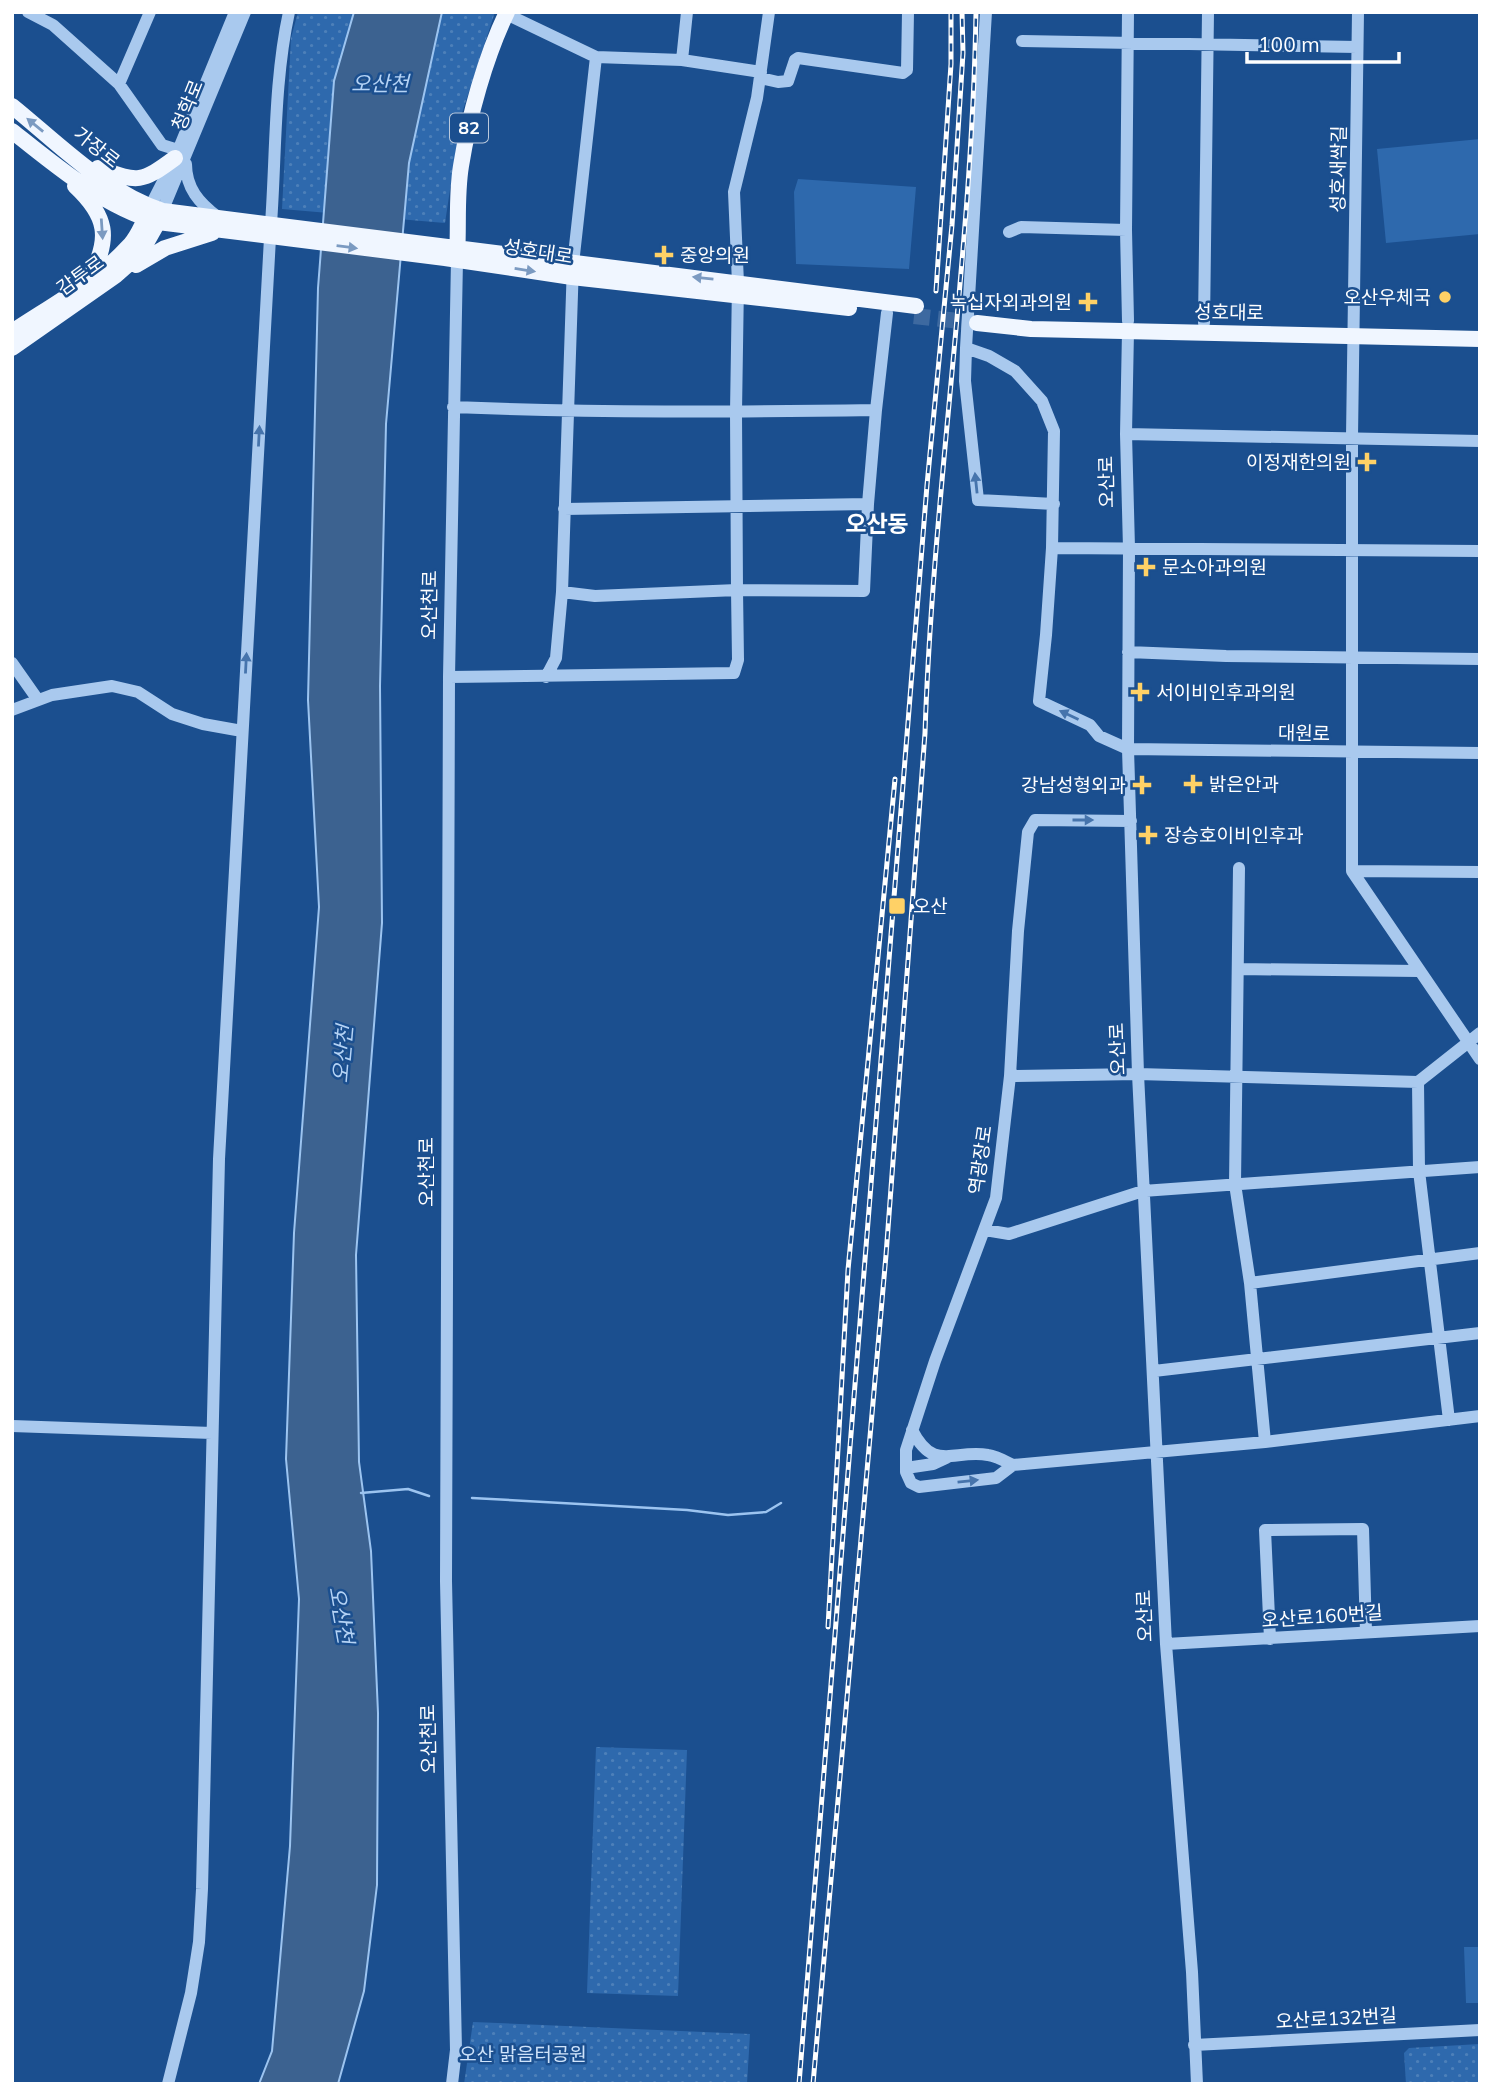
<svg xmlns="http://www.w3.org/2000/svg" width="1492" height="2096" font-family="Mulish,'Noto Sans KR',sans-serif">
  <style>
    .grass { fill: #2e69ad }
    .park { fill: url(#park-dots) }
    .water { fill: #3c6290; stroke: #9cc4f0; stroke-width: 2 }
    .lines { fill: none; stroke-linecap: round; stroke-linejoin: round }
    .stream { stroke: #9cc4f0; stroke-width: 2.5 }
    .major-tunnel { stroke: #3d69a0; stroke-width: 16; stroke-dasharray: 16 8; stroke-linecap: butt }
    .minor { stroke: #a9c9ee; stroke-width: 12 }
    .major { stroke: #f0f6ff; stroke-width: 16 }
    .rail-casing { stroke: #fff; stroke-width: 5 }
    .rail { stroke: #1b4f8f; stroke-width: 2.5; stroke-dasharray: 8; stroke-linecap: butt }
    .oneway { fill: #7b9ac1 }
    .oneway2 { fill: #4674ac }
    .poi-dot { fill: #ffd166; stroke: #1b4f8f; stroke-width: 2.5 }
    .labels { text-anchor: middle; stroke-width: 5; stroke-linejoin: round; paint-order: stroke }
    .shield { fill: #1b4f8f; stroke: #bbcadd; stroke-width: 2 }
    .shield-label { font-size: 18px; font-weight: bold; fill: #fff }
    .street-label { font-size: 19px; fill: #fff; stroke: #1b4f8f }
    .poi-label { font-size: 19px; fill: #fff; stroke: #1b4f8f; text-anchor: start }
    .park-label { font-size: 19px; fill: #cfe3fa; stroke: #1b4f8f }
    .water-label { font-size: 21px; font-style: italic; fill: #b5d3f5; stroke: #1b4f8f }
    .quarter-label { font-size: 23px; font-weight: bold; fill: #fff; stroke: #1b4f8f }
  </style>
  <defs>
    <pattern id="park-dots" width="8" height="8" patternUnits="userSpaceOnUse" patternTransform="scale(1.75)"><rect width="8" height="8" fill="#2e69ad"/><path d="M2 2h.1M6 6h.1" fill="none" stroke="#4d80b9" stroke-width="1.8" stroke-linecap="round"/></pattern>
  </defs>
  <rect width="100%" height="100%" fill="#1b4f8f"/>
  <path class="grass" d="M1480,139V234L1386,243L1377,149Z
    M798,179L916,187L909,269L796,264L794,192Z
    M1464,1947H1480V2003H1466Z"/>
  <path class="park" d="M298,12H495L461,116L445,223L282,209L291,38Z
    M596,1747L687,1750L678,1996L587,1993Z
    M473,2022L750,2034L747,2084H464Z
    M1480,2044V2084H1406L1404,2053L1409,2048Z"/>
  <path class="water" d="M354,12H442L409,163L386,424L380,686L382,923L356,1255L359,1462L371,1551L378,1713L377,1885L364,1991L338,2084H259L272,2051L290,1846L299,1599L286,1459L294,1233L319,907L308,700L318,288L334,81Z"/>
  <g class="lines">
    <path class="stream" d="M361,1493L408,1489L429,1496
      M472,1498L687,1510L728,1515L766,1512L781,1503"/>
    <path class="major-tunnel" d="M914,316L977,323"/>
    <path class="minor" d="M28,12L53,25L119,84L162,145L178,150
      M986,12L966,348L989,356L1015,371L1042,401L1054,431L1052,548L1046,635L1039,701L1090,725L1099,736L1128,749L1480,753
      M1128,12L1126,230L1128,321
      M1358,12L1352,437V871L1480,1059
      M506,14L596,57L682,60L761,72
      M1022,41L1357,47
      M682,60L687,12
      M760,78L778,82L788,81L795,60L798,58L903,73L907,70L908,12
      M119,84L150,12
      M186,164C186,188 199,203 218,217
      M150,207L175,158L235,12
      M159,219L245,12
      M271,224C276,154 274,81 289,12
      M1009,232L1021,227L1126,230
      M1204,323L1208,12
      M1128,331L1126,434L1129,548L1128,749L1138,1074L1166,1644L1192,1972L1197,2084
      M966,348L965,381L978,500L1054,504
      M453,407C594,413 735,412 876,410L868,504L864,591L737,590L736,412L738,283L734,192L757,98L769,12
      M876,410L887,313
      M1126,434L1480,441
      M564,509L868,504
      M1052,548L1480,551
      M1128,652L1226,656L1480,659
      M12,663L38,700
      M449,677L734,673L738,660L737,590L595,596L562,592
      M546,677L556,658L562,592L573,264L596,57
      M12,710L52,695L112,686L138,692L172,714L203,724L242,731
      M1239,868L1235,1184L1250,1283L1480,1253
      M1352,871L1480,872
      M1238,969L1419,971
      M1010,1076L1138,1074L1418,1082L1480,1033
      M1418,1082L1419,1171L1449,1420
      M985,1230L1009,1234L1143,1191L1480,1167
      M1250,1283L1265,1442
      M1154,1371L1480,1333
      M12,1426L212,1433
      M912,1430C934,1473 953,1449 988,1455C996,1456 1005,1461 1013,1465L1265,1442L1480,1416
      M1013,1465L996,1478L919,1487L911,1483L906,1472V1450L935,1361L996,1198L1010,1076L1018,931L1028,832L1035,820L1131,821
      M906,1468L933,1464L948,1457
      M1270,1639L1265,1530L1363,1529L1366,1632
      M1166,1644L1480,1626
      M1194,2045L1480,2030
      M168,2084L191,1993L199,1942L202,1889L219,1159L270,238
      M452,2084L456,2050L446,1581L449,677L457,260"/>
    <path class="major" d="M12,106C59,144 105,192 163,211L916,306
      M12,131C56,166 103,206 158,222L445,258L572,277L849,308
      M98,168C138,182 140,184 175,158
      M75,186C107,216 111,238 90,277
      M457,257C459,227 456,196 461,166C469,116 485,58 507,12
      M136,265L165,248L212,233
      M977,323L1031,329L1480,339
      M12,332C51,306 96,282 128,247C138,237 144,222 149,209
      M12,348L115,276L140,254L158,222"/>
    <defs>
      <path id="rail" d="M936,291L951,64V12
        M828,1627L848,1270L895,779
        M799,2084L927,485L952,225L963,53L962,12
        M813,2084L886,1255L925,733C933,492 972,253 976,12"/>
    </defs>
    <use href="#rail" class="rail-casing"/>
    <use href="#rail" class="rail"/>
  </g>
  <defs><path id="oneway-solid" d="M-6-.8H1V-3.2L6.5 0L1 3.2V.8H-6Z" transform="scale(1.75)"/></defs>
  <g class="oneway">
    <use href="#oneway-solid" transform="translate(35 125) rotate(-141)"/>
    <use href="#oneway-solid" transform="translate(102 229) rotate(86)"/>
    <use href="#oneway-solid" transform="translate(347 247) rotate(7)"/>
    <use href="#oneway-solid" transform="translate(525 270) rotate(9)"/>
    <use href="#oneway-solid" transform="translate(703 278) rotate(-174)"/>
  </g>
  <g class="oneway2">
    <use href="#oneway-solid" transform="translate(259 436) rotate(-87)"/>
    <use href="#oneway-solid" transform="translate(976 483) rotate(-96)"/>
    <use href="#oneway-solid" transform="translate(246 663) rotate(-87)"/>
    <use href="#oneway-solid" transform="translate(1069 715) rotate(-155)"/>
    <use href="#oneway-solid" transform="translate(1083 820)"/>
    <use href="#oneway-solid" transform="translate(968 1481) rotate(-6)"/>
  </g>
  <g class="poi-dot">
    <path d="M660.5 244.5h7v7h7v7h-7v7h-7v-7h-7v-7h7z"/>
    <circle cx="1445" cy="297" r="7"/>
    <path d="M1084.5 291.5h7v7h7v7h-7v7h-7v-7h-7v-7h7z"/>
    <path d="M1363.5 451.5h7v7h7v7h-7v7h-7v-7h-7v-7h7z"/>
    <path d="M1142.5 556.5h7v7h7v7h-7v7h-7v-7h-7v-7h7z"/>
    <path d="M1136.5 681.5h7v7h7v7h-7v7h-7v-7h-7v-7h7z"/>
    <path d="M1189.5 773.5h7v7h7v7h-7v7h-7v-7h-7v-7h7z"/>
    <path d="M1138.5 774.5h7v7h7v7h-7v7h-7v-7h-7v-7h7z"/>
    <path d="M1144.5 824.5h7v7h7v7h-7v7h-7v-7h-7v-7h7z"/>
    <rect x="888" y="897" width="18" height="18" rx="3.5"/>
  </g>
  <g class="labels">
    <rect class="shield" x="450" y="113.5" width="38" height="29" rx="5"/>
    <g class="shield-label">
      <text x="469" y="134">82</text>
    </g>
    <g class="street-label">
      <text transform="translate(187 105) rotate(-68)" y="7">청학로</text>
      <text transform="translate(97 147) rotate(38)" y="7">가장로</text>
      <text transform="translate(1338 169) rotate(-89)" y="7">성호새싹길</text>
      <text transform="translate(538 251) rotate(9)" y="7">성호대로</text>
      <text transform="translate(80 275) rotate(-36)" y="7">감투로</text>
      <text transform="translate(1229 312) rotate(1)" y="7">성호대로</text>
      <text transform="translate(1106 482) rotate(-91)" y="7">오산로</text>
      <text transform="translate(429 605) rotate(-89)" y="7">오산천로</text>
      <text transform="translate(1304 733) rotate(1)" y="7">대원로</text>
      <text transform="translate(1117 1049) rotate(-92)" y="7">오산로</text>
      <text transform="translate(980 1160) rotate(-82)" y="7">역광장로</text>
      <text transform="translate(426 1172) rotate(-90)" y="7">오산천로</text>
      <text transform="translate(1144 1616) rotate(-92)" y="7">오산로</text>
      <text transform="translate(1322 1616) rotate(-4)" y="7">오산로160번길</text>
      <text transform="translate(428 1739) rotate(-91)" y="7">오산천로</text>
      <text transform="translate(1336 2018) rotate(-3)" y="7">오산로132번길</text>
    </g>
    <g class="poi-label">
      <text x="680" y="262">중앙의원</text>
      <text x="1431" y="304" text-anchor="end">오산우체국</text>
      <text x="1072" y="309" text-anchor="end">녹십자외과의원</text>
      <text x="1351" y="469" text-anchor="end">이정재한의원</text>
      <text x="1162" y="574">문소아과의원</text>
      <text x="1156" y="699">서이비인후과의원</text>
      <text x="1209" y="791">밝은안과</text>
      <text x="1126" y="792" text-anchor="end">강남성형외과</text>
      <text x="1164" y="842">장승호이비인후과</text>
      <text x="913" y="913">오산</text>
    </g>
    <g class="park-label">
      <text x="523" y="2061">오산 맑음터공원</text>
    </g>
    <g class="water-label">
      <text x="380" y="91">오산천</text>
      <text transform="translate(343 1054) rotate(-85)" y="7">오산천</text>
      <text transform="translate(341 1615) rotate(80)" y="7">오산천</text>
    </g>
    <g class="quarter-label">
      <text x="877" y="532">오산동</text>
    </g>
  </g>
  <rect width="1492" height="2096" fill="none" stroke="#ffffff" stroke-width="28"/>
  <path d="M1247 52v10h152v-10" fill="none" stroke="#ffffff" stroke-width="3.5"/>
  <text x="1258" y="52" font-size="21" fill="#ffffff" stroke="#1b4f8f" stroke-width="5" paint-order="stroke">100 m</text>
</svg>
